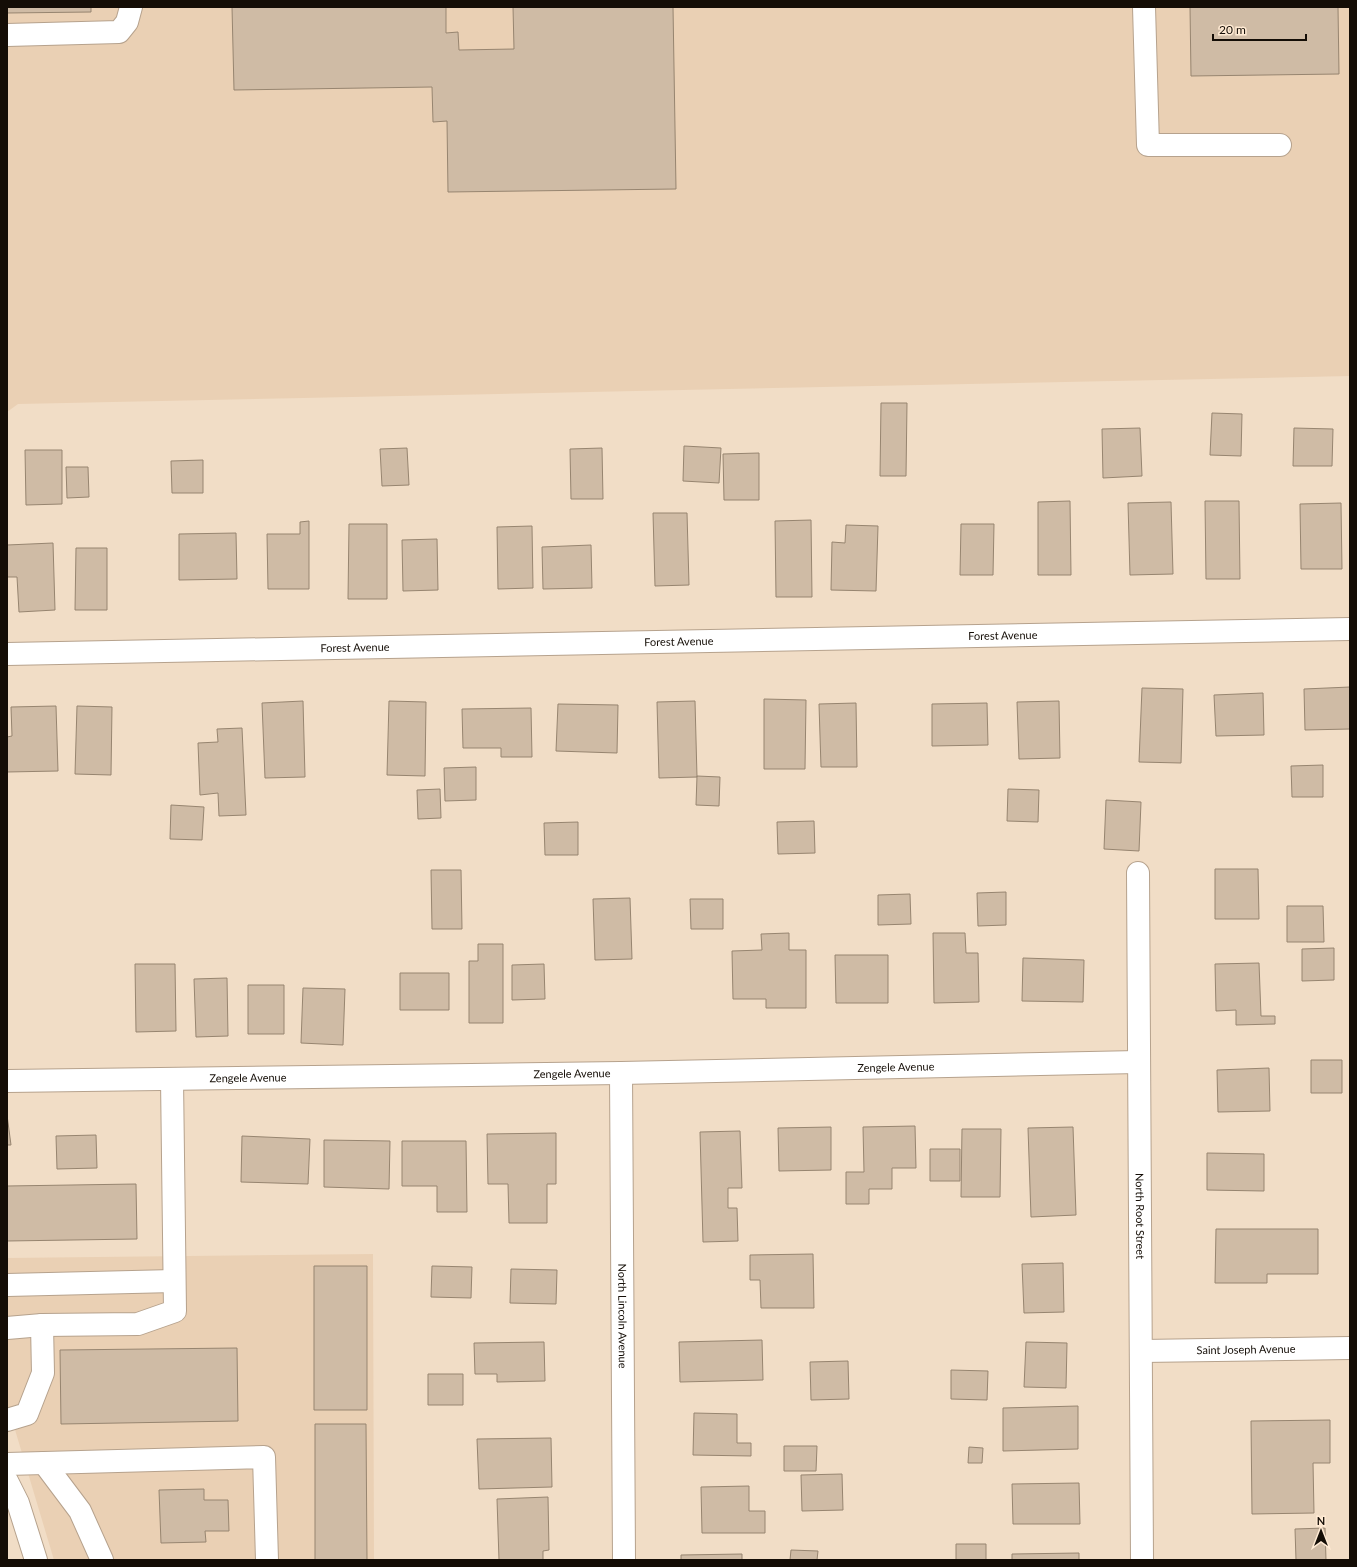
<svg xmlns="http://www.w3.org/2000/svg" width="1357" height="1567" font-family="Lato,sans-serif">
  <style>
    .built { fill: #ead0b4 }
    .building { fill: #cfbba5; stroke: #978570 }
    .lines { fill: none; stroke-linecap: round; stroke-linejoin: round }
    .minor-casing { stroke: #b6a28d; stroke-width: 24 }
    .minor { stroke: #fff; stroke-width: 22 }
    .labels { text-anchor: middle; stroke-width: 3.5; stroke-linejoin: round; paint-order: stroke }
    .street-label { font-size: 11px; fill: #140d06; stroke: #ffead3 }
  </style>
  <rect width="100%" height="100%" fill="#f1ddc6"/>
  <path class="built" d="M7,7H1350V376L18,404L7,412Z
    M373,1254L374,1560H54L7,1403V1258Z"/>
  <path class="building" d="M7,7H91V12L7,13Z
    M232,7H446V33L458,32L459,50L514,49L513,7H673L676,189L448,192L447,121L433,122L432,87L234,90Z
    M1190,7H1338L1339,74L1191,76Z
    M881,403H907L906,476H880Z
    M1212,413L1242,414L1241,456L1210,455Z
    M1140,428L1142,476L1103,478L1102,429Z
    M1294,428L1333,429L1332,466H1293Z
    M684,446L721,448L719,483L683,481Z
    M407,448L409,485L382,486L380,449Z
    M602,448L603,499H571L570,449Z
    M25,450H62V504L26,505Z
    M759,453V500H724L723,454Z
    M203,460V493H172L171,461Z
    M66,467H88L89,497L67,498Z
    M1070,501L1071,575H1038V502Z
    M1205,501H1239L1240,579H1206Z
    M1171,502L1173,574L1130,575L1128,503Z
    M1341,503L1342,569H1301L1300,504Z
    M653,513H687L689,585L655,586Z
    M811,520L812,597H776L775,521Z
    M309,521V589H268L267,534H300V522Z
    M349,524H387V599H348Z
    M961,524H994L993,575H960Z
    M846,525L878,526L876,591L831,590L832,542L845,543Z
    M532,526L533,588L498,589L497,527Z
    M236,533L237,579L179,580V534Z
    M437,539L438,590L403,591L402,540Z
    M53,543L55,610L19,612L17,577H7V545Z
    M591,545L592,588L543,589L542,547Z
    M76,548H107V610H75Z
    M1350,687V729L1305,730L1304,689Z
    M1142,688L1183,689L1181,763L1139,762Z
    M1263,693L1264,735L1216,736L1214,695Z
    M764,699L806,700L805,769H764Z
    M303,701L305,777L265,778L262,703Z
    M389,701L426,702L425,776L387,775Z
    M695,701L697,777L659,778L657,702Z
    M1059,701L1060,758L1019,759L1017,702Z
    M856,703L857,767H821L819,704Z
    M987,703L988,745L932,746V704Z
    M558,704L618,705L617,753L556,751Z
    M56,706L58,771L7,772V737L12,736L11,707Z
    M77,706L112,707L111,775L75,774Z
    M531,708L532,757H501V748H463L462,709Z
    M242,728L246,815L219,816L218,793L200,795L198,743L218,742L217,729Z
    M1323,765V797H1292L1291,766Z
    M476,767V800L445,801L444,768Z
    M697,776L720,777L719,806L696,805Z
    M440,789L441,818L418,819L417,790Z
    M1008,789L1039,790L1038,822L1007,821Z
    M1106,800L1141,802L1139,851L1104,849Z
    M171,805L204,807L202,840L170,839Z
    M814,821L815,853L778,854L777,822Z
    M578,822V855H545L544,823Z
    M1215,869H1258L1259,919H1215Z
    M431,870H461L462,929H432Z
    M1006,892V925L978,926L977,893Z
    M910,894L911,924L878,925V895Z
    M630,898L632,959L595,960L593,899Z
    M690,899H723V929H691Z
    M1287,906H1323L1324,942H1287Z
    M789,933V950H806V1008H766V999H733L732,951L762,950L761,934Z
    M933,933H965L966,953H978L979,1002L934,1003Z
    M478,944H503V1023H469V961H478Z
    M1334,948V980L1302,981V949Z
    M835,955H888V1003H836Z
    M1023,958L1084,960L1083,1002L1022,1001Z
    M1259,963L1261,1016H1275V1024L1236,1025V1010L1216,1011L1215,964Z
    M135,964H175L176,1031L136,1032Z
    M544,964L545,999L512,1000V965Z
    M400,973H449V1010H400Z
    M227,978L228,1036L196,1037L194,979Z
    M248,985H284V1034H248Z
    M303,988L345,989L343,1045L301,1043Z
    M1311,1060H1342V1093H1311Z
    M1269,1068L1270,1111L1218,1112L1217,1070Z
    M7,1115L11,1145H7Z
    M915,1126L916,1168H892V1189H869V1204H846V1172H864L863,1127Z
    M831,1127V1170L779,1171L778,1128Z
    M1073,1127L1076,1215L1031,1217L1028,1128Z
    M962,1129H1001L1000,1197H961Z
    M740,1131L742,1188H728V1208H737L738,1241L703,1242L700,1132Z
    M556,1133V1184H547V1223H509L508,1184H488L487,1134Z
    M96,1135L97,1168L57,1169L56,1136Z
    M242,1136L310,1139L308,1184L241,1182Z
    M324,1140L390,1141L389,1189L324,1187Z
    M402,1141H466L467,1212H437V1186H402Z
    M930,1149H960V1181H930Z
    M1207,1153L1264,1154V1191L1207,1190Z
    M136,1184L137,1239L7,1241V1186Z
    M1216,1229H1318V1274H1267V1283H1215Z
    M813,1254L814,1308H761L760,1280H750V1255Z
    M1063,1263L1064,1312L1024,1313L1022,1264Z
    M314,1266H367V1410H314Z
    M432,1266L472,1267L471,1298L431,1297Z
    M511,1269L557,1270L556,1304L510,1303Z
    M762,1340L763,1380L680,1382L679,1342Z
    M544,1342L545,1381L497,1382V1374H475L474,1343Z
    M1026,1342L1067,1343L1066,1388L1024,1387Z
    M237,1348L238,1421L61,1424L60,1350Z
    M848,1361L849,1399L811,1400L810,1362Z
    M951,1370L988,1371L987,1400L951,1399Z
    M428,1374H463V1405H428Z
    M1078,1406V1449L1003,1451V1408Z
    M694,1413L737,1414V1443H751V1456L693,1455Z
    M1330,1420V1463H1313L1314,1513L1252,1514L1251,1421Z
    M315,1424H366L367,1560H315Z
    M551,1438L552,1487L479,1489L477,1439Z
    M784,1446H817L816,1471H784Z
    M969,1447L983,1448L982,1463H968Z
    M842,1474L843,1510L802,1511L801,1475Z
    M1079,1483L1080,1524H1013L1012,1484Z
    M749,1486V1511H765V1533H702L701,1487Z
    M204,1489V1500H228L229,1531H205L206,1542L161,1543L159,1490Z
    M548,1497L549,1550L543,1551V1560H499L497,1499Z
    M1325,1528L1326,1560H1296L1295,1529Z
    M956,1544H986V1560H956Z
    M791,1550L818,1551L817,1560H790Z
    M1079,1553V1560H1012V1554Z
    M742,1554V1560H681V1555Z"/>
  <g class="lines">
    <defs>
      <g id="minor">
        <path d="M1144,7L1148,145H1280"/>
        <path d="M7,35L119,32L127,22L131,7"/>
        <path id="s1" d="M7,654L1350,629"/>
        <path id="s2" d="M1138,873C1138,1102 1142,1331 1142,1560"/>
        <path id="s3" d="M621,1073L624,1560"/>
        <path id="s4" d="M7,1081L621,1073L1138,1062"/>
        <path d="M7,1285L174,1281"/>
        <path d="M7,1328L42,1325L138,1324L175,1311L172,1079"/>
        <path id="s5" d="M1142,1351L1350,1348"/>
        <path d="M7,1420L27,1414L43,1373L42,1325"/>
        <path d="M44,1463L80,1511L102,1560"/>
        <path d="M7,1464L264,1457L267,1560"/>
        <path d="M7,1481L18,1503L36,1560"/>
      </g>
    </defs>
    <use href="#minor" class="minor-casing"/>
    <use href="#minor" class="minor"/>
  </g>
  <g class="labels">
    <g class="street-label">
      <text dy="4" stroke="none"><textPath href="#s1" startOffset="996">Forest Avenue</textPath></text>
      <text dy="4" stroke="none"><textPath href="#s1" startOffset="672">Forest Avenue</textPath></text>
      <text dy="4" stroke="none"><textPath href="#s1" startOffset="348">Forest Avenue</textPath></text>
      <text dy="4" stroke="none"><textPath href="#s4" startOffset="889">Zengele Avenue</textPath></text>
      <text dy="4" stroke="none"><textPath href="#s4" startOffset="565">Zengele Avenue</textPath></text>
      <text dy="4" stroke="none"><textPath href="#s4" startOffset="241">Zengele Avenue</textPath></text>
      <text dy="4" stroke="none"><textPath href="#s2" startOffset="343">North Root Street</textPath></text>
      <text dy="4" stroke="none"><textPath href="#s3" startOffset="243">North Lincoln Avenue</textPath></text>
      <text dy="4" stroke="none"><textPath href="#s5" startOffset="104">Saint Joseph Avenue</textPath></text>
    </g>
  </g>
  <rect width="1357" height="1567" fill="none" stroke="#140d06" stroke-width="16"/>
  <g transform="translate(1321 1531)" stroke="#ffead3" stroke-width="3" paint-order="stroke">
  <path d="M0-3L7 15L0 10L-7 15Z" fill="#140d06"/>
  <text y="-6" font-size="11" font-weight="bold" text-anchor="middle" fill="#140d06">N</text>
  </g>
  <path d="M1213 34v6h93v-6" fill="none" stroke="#140d06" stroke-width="2"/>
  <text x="1219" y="34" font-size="12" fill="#140d06" stroke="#ffead3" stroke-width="3" paint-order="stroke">20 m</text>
</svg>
